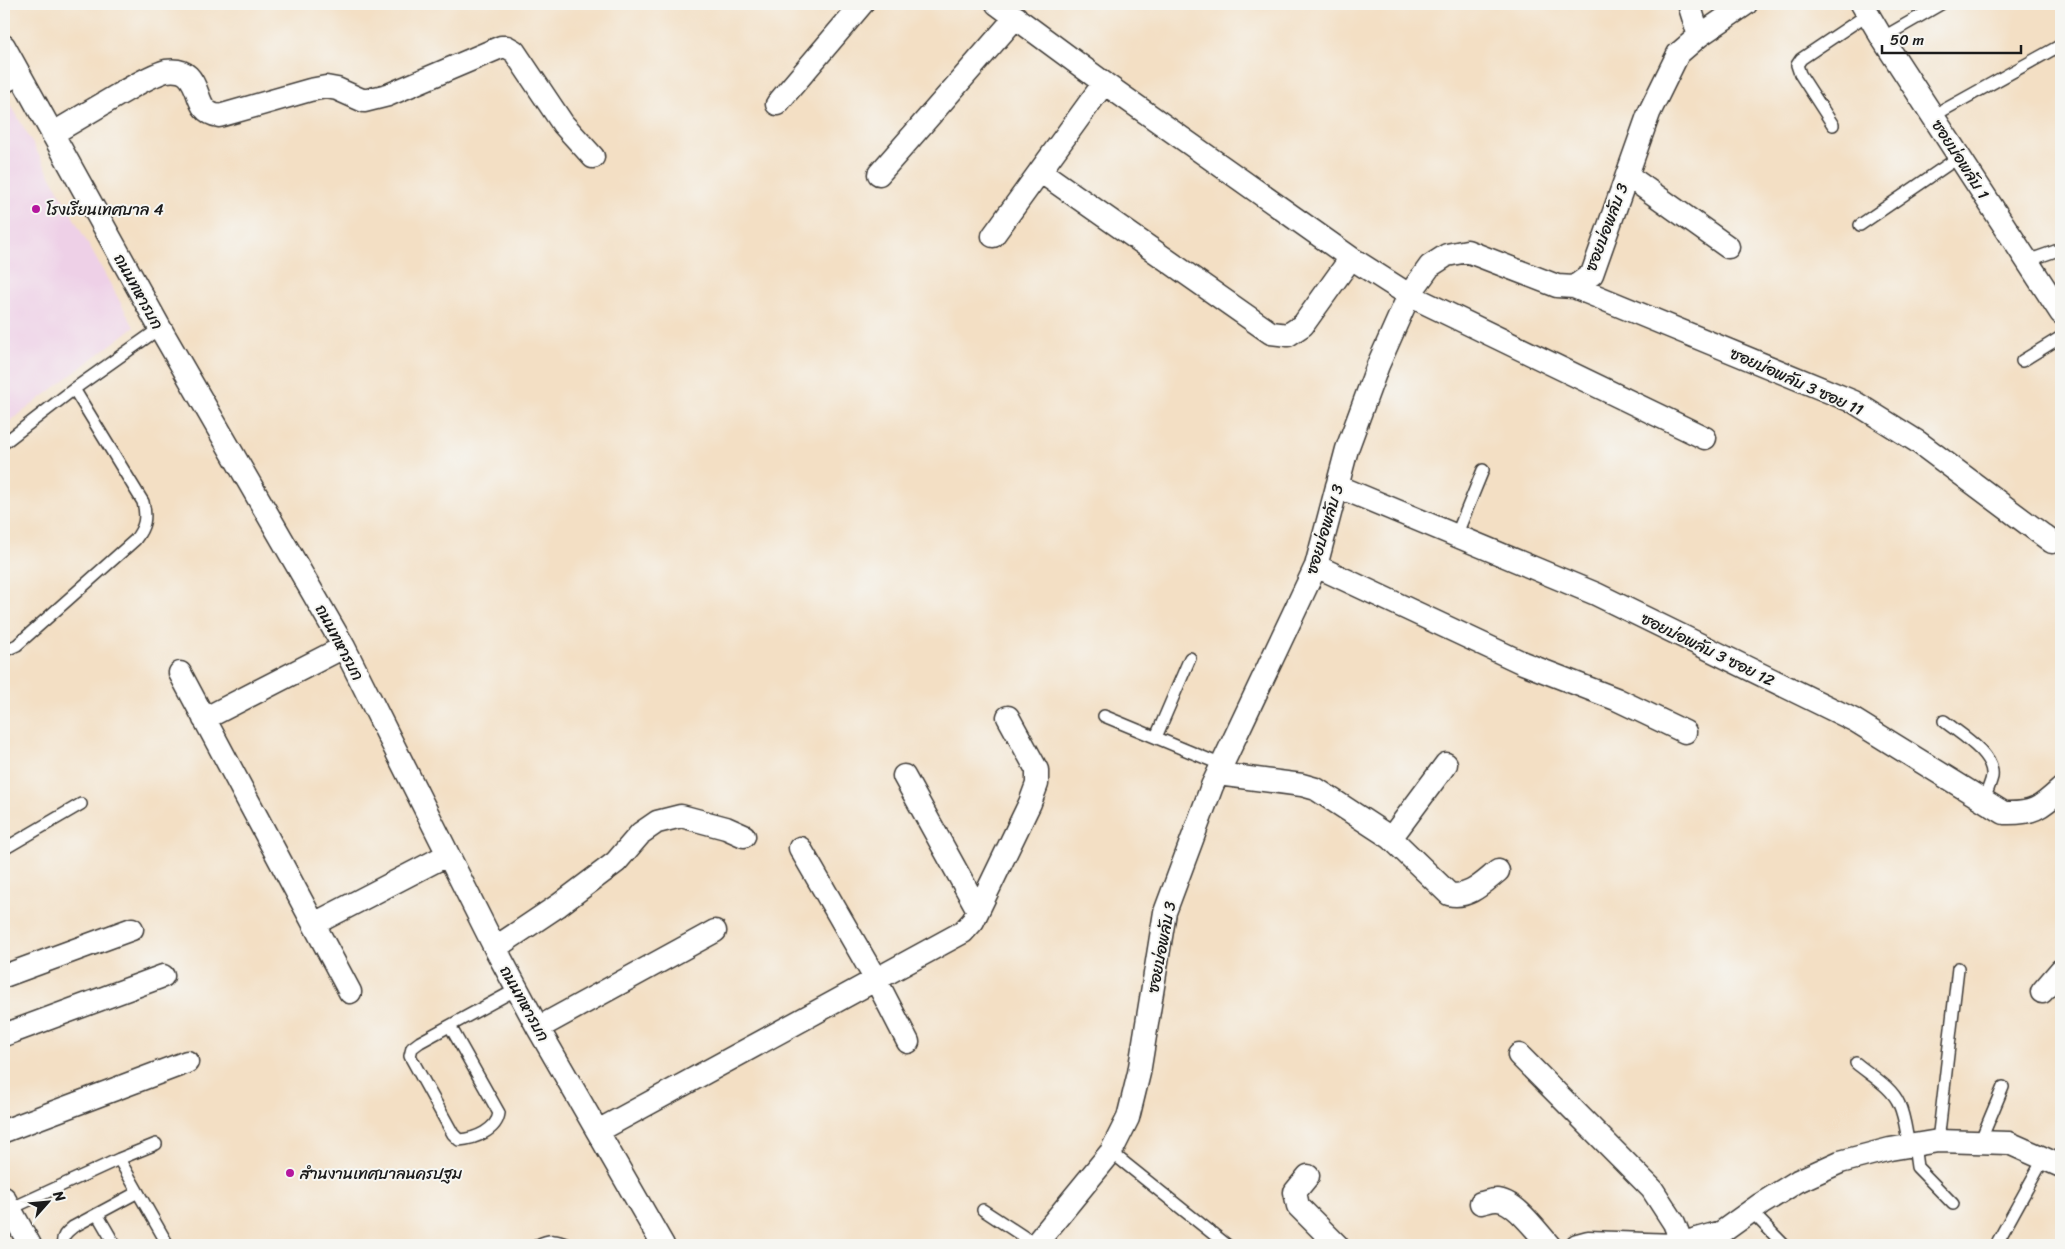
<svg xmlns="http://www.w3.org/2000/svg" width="2065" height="1249" font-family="Sriracha,'Playpen Sans Thai',sans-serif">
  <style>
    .built { fill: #eed0e7 }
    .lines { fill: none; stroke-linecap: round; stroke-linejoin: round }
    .lane-casing { stroke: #3c3935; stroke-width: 14 }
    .street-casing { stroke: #3c3935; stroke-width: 25 }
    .lane { stroke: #fff; stroke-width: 11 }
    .street { stroke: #fff; stroke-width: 22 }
    .poi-dot { fill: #b5179e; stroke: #f6f6f2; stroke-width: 2 }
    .labels { text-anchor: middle; stroke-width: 4; stroke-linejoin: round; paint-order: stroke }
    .street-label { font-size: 16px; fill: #1c1c1c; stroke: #f6f6f2 }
    .poi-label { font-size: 16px; fill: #1c1c1c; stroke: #f6f6f2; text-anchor: start }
  </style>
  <rect width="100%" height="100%" fill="#f6f6f2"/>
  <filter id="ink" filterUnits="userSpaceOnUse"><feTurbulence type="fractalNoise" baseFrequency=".02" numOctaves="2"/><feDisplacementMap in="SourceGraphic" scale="10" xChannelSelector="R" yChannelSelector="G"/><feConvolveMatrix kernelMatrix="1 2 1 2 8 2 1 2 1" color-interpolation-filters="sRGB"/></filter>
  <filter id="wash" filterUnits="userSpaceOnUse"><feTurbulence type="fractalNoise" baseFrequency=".0096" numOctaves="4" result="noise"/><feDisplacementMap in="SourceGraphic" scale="20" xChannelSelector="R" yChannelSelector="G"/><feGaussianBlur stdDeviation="1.12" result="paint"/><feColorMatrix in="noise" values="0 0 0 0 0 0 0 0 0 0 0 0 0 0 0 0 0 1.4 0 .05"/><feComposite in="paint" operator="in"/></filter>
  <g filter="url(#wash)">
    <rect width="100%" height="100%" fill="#f3dfc4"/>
    <path class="built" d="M4,92L134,327L4,426Z"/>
  </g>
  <g filter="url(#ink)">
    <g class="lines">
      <defs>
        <path id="lane" d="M1882,38L1941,4
          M4,88L21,79
          M1933,116L2061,45
          M1833,125L1800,74L1797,65L1801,59L1868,14
          M1860,225L1959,157
          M2027,261L2061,249
          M2022,361L2061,337
          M4,443L74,389L160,328
          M1456,536L1483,470
          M4,651L17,645L135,540C145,527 147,518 143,502L74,389
          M1104,716L1222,765
          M1944,721C1960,734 1995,754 1992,777C1990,785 1986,793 1984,801
          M1156,737L1190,658
          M4,849L81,804
          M450,1026L499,1113C497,1130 475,1139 459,1140L453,1134L410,1056L412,1048L420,1042L517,989
          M1856,1063C1870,1075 1892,1087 1899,1104C1905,1117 1906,1132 1909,1146
          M1938,1141L1958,968
          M1980,1142L2003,1087
          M1914,1145L1917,1167L1953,1204
          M1111,1152L1227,1245
          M119,1159L156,1144
          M10,1209L119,1159L168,1245
          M983,1210L1035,1244
          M1751,1211L1784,1245
          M97,1214L115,1245
          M1997,1243L2044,1158
          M63,1245C61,1236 67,1232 73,1227L138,1192
          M538,1245C549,1239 557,1240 568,1245"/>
        <path id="street" d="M997,4L1104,83L1351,258L1409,295L1705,438
          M1689,4L1699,36
          M1862,4L1882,38L2061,313
          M4,46L160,328L344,647L495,948L538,1028L663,1245
          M777,104L862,4
          M52,134C74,121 96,108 118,95C134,86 149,76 166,71C174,70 182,70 188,76C202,90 195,112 219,116L310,90L326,87L337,89L364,101L388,95L501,47H507L514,51L563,124L593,157
          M1040,171L1271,333L1288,335L1303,325L1351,258
          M879,174L1016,17
          M1627,175L1728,247
          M993,236L1104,83
          M1574,287L1854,402L1918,442L2052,542
          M1337,486L1596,594L1854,720L2004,813C2034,814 2040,808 2061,789
          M1316,566L1523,663L1616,699L1685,732
          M180,673L350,992
          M204,719L344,647
          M1218,774L1302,785L1316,789L1391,838L1449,894C1469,899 1484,882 1498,871
          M904,776L978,910
          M1391,838L1446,764
          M800,848L875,978L908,1042
          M314,924L447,855
          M495,948L559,905L616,862L641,833L657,822L681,816L726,828L744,836
          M4,976L132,929
          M2042,992L2061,970
          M538,1028L715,931
          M4,1035L163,976
          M1519,1055L1652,1189L1674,1223L1682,1243
          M4,1131L187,1062
          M598,1131L963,932L973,921L1030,803L1037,784V770L1008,717
          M1308,1176L1295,1192L1298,1206L1337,1245
          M4,1198L30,1245
          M1481,1203C1486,1202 1491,1200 1496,1200C1514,1199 1538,1233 1549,1245
          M1035,1245L1111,1152L1128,1118L1139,1073L1165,912L1212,786L1316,566L1347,449L1378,365L1409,295L1430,266L1447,255L1467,251L1557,286L1574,287L1592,274L1649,113L1678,54L1699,36L1746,4
          M1577,1245L1588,1242L1675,1245L1722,1232L1761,1204L1798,1181L1840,1162L1890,1149L1938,1141L2009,1143L2061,1166"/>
      </defs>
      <use href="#lane" class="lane-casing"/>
      <use href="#street" class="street-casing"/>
      <use href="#lane" class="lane"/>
      <use href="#street" class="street"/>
    </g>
  </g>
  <g class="poi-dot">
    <circle cx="36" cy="209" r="5"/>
    <circle cx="290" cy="1173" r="5"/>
  </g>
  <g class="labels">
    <g class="street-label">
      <text transform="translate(1961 159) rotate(57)" y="6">ซอยบ่อพลับ 1</text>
      <text transform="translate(1606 227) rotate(-69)" y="6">ซอยบ่อพลับ 3</text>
      <text transform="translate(139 291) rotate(61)" y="6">ถนนทหารบก</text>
      <text transform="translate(1797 381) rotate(24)" y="6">ซอยบ่อพลับ 3 ซอย 11</text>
      <text transform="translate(1324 529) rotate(-73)" y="6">ซอยบ่อพลับ 3</text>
      <text transform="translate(340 642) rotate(62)" y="6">ถนนทหารบก</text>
      <text transform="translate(1708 649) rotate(26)" y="6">ซอยบ่อพลับ 3 ซอย 12</text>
      <text transform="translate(1161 947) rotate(-79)" y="6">ซอยบ่อพลับ 3</text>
      <text transform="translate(525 1003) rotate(61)" y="6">ถนนทหารบก</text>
    </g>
    <g class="poi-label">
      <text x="46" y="215">โรงเรียนเทศบาล 4</text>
      <text x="300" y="1179">สำนงานเทศบาลนครปฐม</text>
    </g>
  </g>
  <rect width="2065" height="1249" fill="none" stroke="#f6f6f2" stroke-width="20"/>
  <g transform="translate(48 1202) rotate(63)" stroke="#f6f6f2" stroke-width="4" paint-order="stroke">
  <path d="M0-4L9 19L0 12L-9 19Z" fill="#1c1c1c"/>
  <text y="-8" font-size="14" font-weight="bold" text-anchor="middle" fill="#1c1c1c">N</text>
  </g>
  <path d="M1882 45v8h139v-8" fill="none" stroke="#1c1c1c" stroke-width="2.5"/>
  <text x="1890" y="45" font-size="15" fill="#1c1c1c" stroke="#f6f6f2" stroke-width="4" paint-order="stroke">50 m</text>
</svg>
